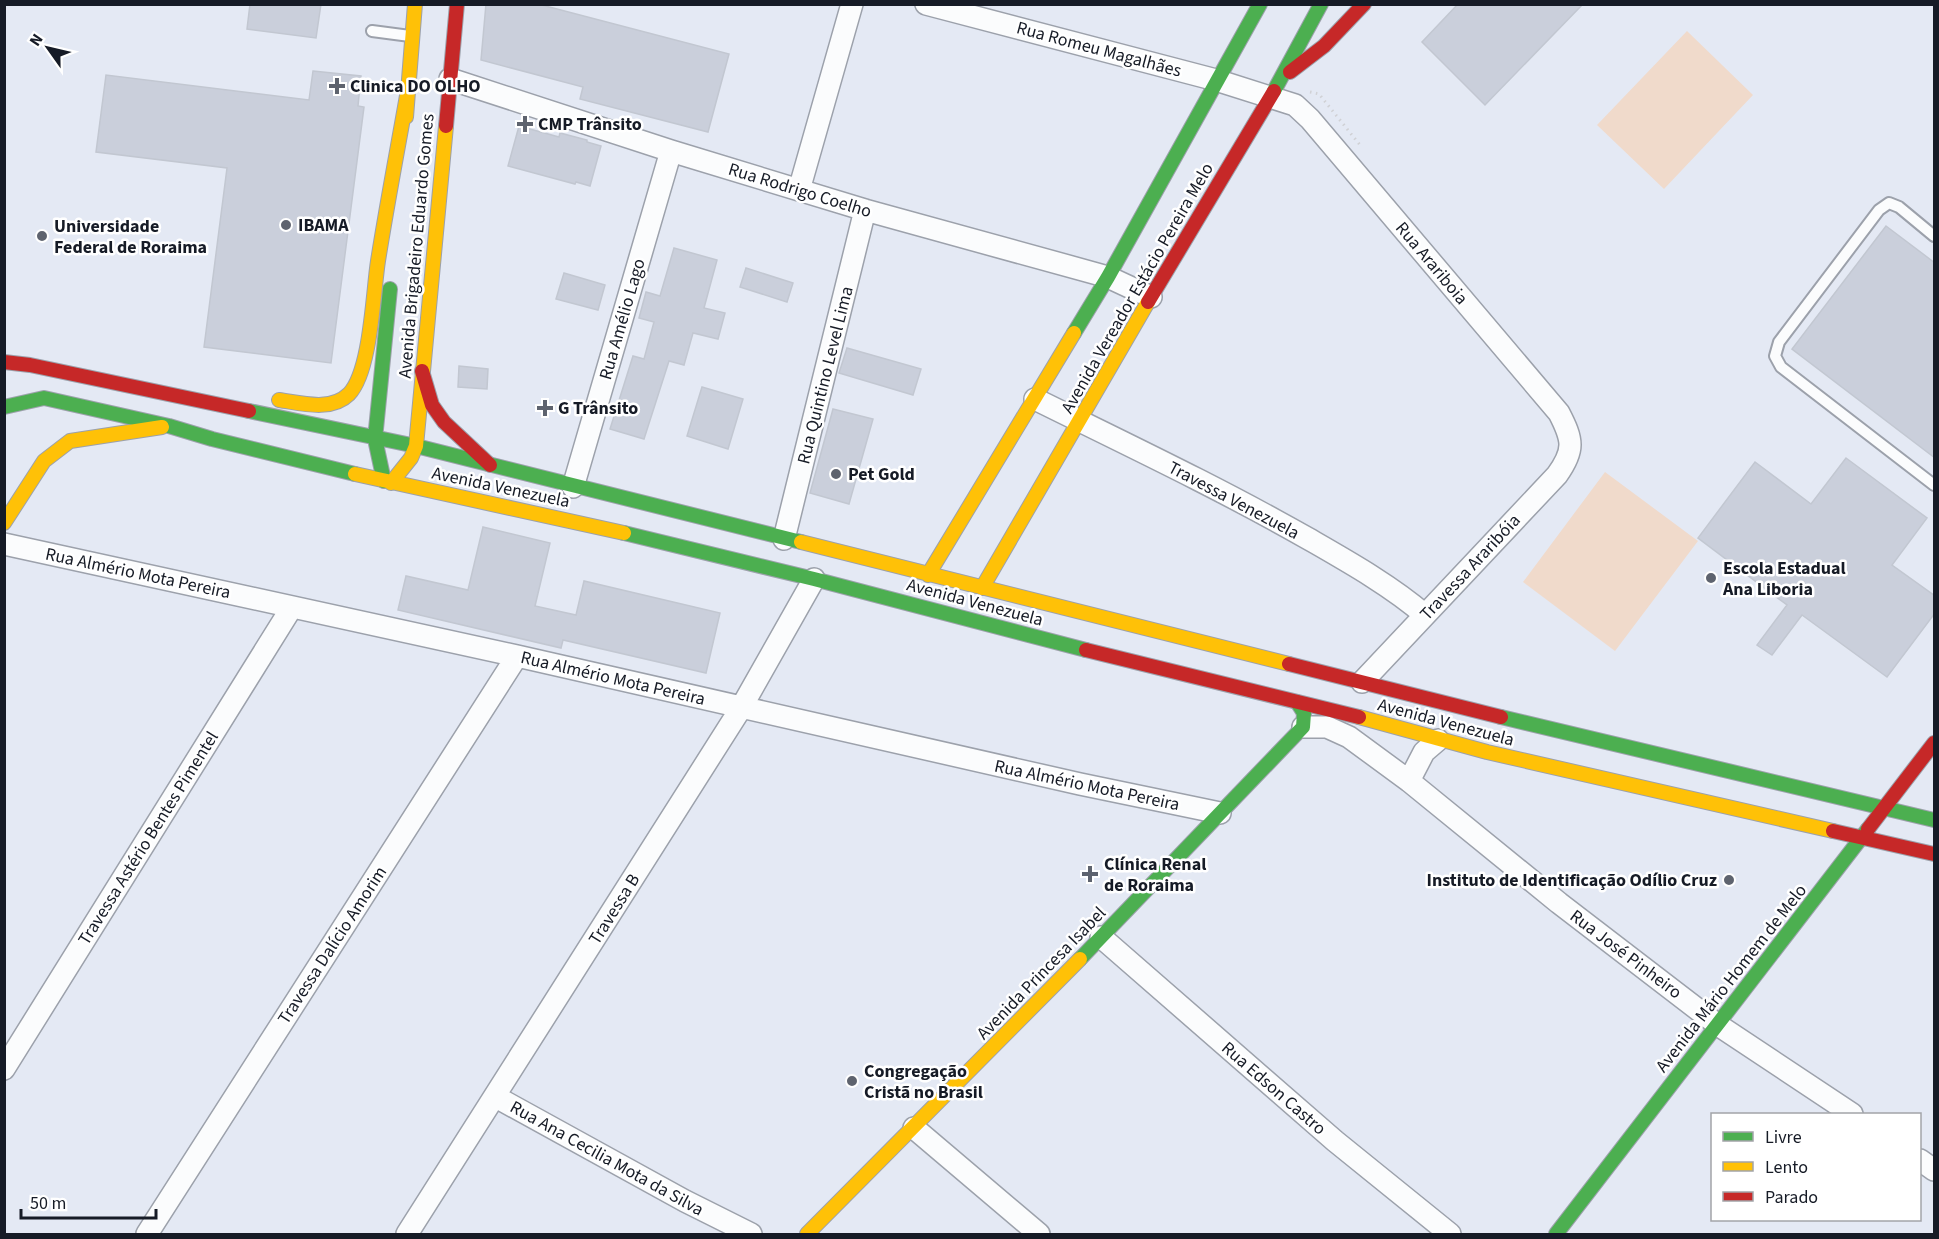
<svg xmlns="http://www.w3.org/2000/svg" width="1939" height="1239" font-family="'Source Sans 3',sans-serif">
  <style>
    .green { fill: #f0dacb }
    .building { fill: #cacfdb; stroke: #c2c7d1; stroke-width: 1.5 }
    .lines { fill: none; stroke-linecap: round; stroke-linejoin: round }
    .lane-casing { stroke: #9ca1ab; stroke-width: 14 }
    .street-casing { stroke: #9ca1ab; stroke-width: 24 }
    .fast-casing { stroke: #9ca1ab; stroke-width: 16 }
    .slow-casing { stroke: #9ca1ab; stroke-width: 16 }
    .jam-casing { stroke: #9ca1ab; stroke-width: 16 }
    .path { stroke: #d0d1d5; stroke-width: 3; stroke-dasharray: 1.5 4.5; stroke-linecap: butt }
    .lane { stroke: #fbfcfd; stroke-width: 10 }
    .street { stroke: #fbfcfd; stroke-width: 21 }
    .fast { stroke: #4caf50; stroke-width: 14 }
    .slow { stroke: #ffc107; stroke-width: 14 }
    .jam { stroke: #c62828; stroke-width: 14 }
    .poi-dot { fill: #5e636e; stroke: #fff; stroke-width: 2 }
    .labels { text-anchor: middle; stroke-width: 5; stroke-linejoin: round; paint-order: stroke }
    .street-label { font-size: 18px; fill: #161b26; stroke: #fff }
    .poi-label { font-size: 18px; font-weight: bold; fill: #161b26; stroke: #fff; text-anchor: start }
  </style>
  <rect width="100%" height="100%" fill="#e4e9f4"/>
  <path class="green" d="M1687,31L1753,95L1664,189L1597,125Z
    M1605,472L1698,541L1615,651L1523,582Z"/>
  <path class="building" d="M250,4H321L316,38L247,29Z
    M486,4H538L729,54L708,132L580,99L583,87L481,60Z
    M1458,4H1583L1485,105L1422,42Z
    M313,71L361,76L358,106L364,107L331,363L204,347L227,168L96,152L106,75L309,100Z
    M519,126L559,137L560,133L587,140V142L601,146L590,186L576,182L575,184L508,166Z
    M1886,226L1935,263V458L1792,349Z
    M674,248L717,260L704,308L725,313L718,339L693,333L684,365L669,361L644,439L610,429L633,356L644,359L654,322L639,318L646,292L660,296Z
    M746,268L793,283L787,302L740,287Z
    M564,273L605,285L598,310L556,299Z
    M847,348L921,369L913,395L839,373Z
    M459,366L488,369L487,389L458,387Z
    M702,387L743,399L728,449L687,436Z
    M833,409L873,419L849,504L810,493Z
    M1846,458L1927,518L1892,565L1935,596V613L1887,677L1802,615L1772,655L1757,645L1787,605L1698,538L1755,462L1811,504Z
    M483,527L550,543L535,606L576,615L584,581L720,613L706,673L563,640L561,648L398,610L406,576L468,590Z"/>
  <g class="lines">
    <defs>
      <path id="lane" d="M372,31L410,36
        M1934,236L1899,207L1889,203L1879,210L1779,342L1775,356L1781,367L1934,485"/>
      <path id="street" d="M926,4L1216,80L1295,105L1310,119L1559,413C1573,440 1575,450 1557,475L1362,682
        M450,79L671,151L865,210L1108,277L1151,297
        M799,190L852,4
        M1035,399C1126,444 1219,488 1307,538C1347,561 1390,585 1425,615
        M573,487L671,151
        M784,539L865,210
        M4,544L517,656L1080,784L1220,813
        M1303,727H1327L1349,737L1409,781L1559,903L1718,1025L1852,1114
        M1409,781L1424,752L1438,740
        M1101,937L1335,1141L1450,1234
        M4,1069L292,607
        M496,1097L685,1201L751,1234
        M914,1128L1039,1234
        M1920,1160L1934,1170
        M147,1234L517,656
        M407,1234L741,708L814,579"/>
      <path id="fast" d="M1274,91L1321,4
        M1074,333L1108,277L1260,4
        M4,407L44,398L169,426L212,439L355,474
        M249,411L416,446L801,542
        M384,481L375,439L390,289
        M624,533L814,579L1086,650
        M1501,717L1934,820
        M1080,959L1303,727L1304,713L1297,702
        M1556,1234L1868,829"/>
      <path id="slow" d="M406,117L415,4
        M279,400C301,403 331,412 349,394C371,371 373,293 378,261C387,204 398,147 408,90
        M355,474L624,533
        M391,483L411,458L416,446L446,126
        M4,523L44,461L70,441L162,427
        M801,542L1289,664
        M928,575L1074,333
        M982,588L1148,302
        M1359,717L1487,752L1833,831
        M807,1234L1080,959"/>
      <path id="jam" d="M1290,72L1324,46L1364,4
        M446,126L457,4
        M1148,302L1274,91
        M4,362L30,365L249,411
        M422,371L432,405L444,422L490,465
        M1086,650L1359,717
        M1289,664L1501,717
        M1868,829L1934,743
        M1833,831L1934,854"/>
    </defs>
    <use href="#lane" class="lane-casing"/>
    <use href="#street" class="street-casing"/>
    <use href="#fast" class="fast-casing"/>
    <use href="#slow" class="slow-casing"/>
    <use href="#jam" class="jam-casing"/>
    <path class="path" d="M1310,92L1319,94L1360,145"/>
    <use href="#lane" class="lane"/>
    <use href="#street" class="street"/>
    <use href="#fast" class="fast"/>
    <use href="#slow" class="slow"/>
    <use href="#jam" class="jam"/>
  </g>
  <g class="poi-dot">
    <path d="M334 77h6v6h6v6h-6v6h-6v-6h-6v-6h6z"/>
    <path d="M522 115h6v6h6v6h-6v6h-6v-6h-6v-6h6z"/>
    <circle cx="286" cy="225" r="6"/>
    <circle cx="42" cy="236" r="6"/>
    <path d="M542 399h6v6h6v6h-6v6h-6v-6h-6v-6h6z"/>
    <circle cx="836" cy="474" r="6"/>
    <circle cx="1711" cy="578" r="6"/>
    <path d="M1087 865h6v6h6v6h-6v6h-6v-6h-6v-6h6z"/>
    <circle cx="1729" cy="880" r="6"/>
    <circle cx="852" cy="1081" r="6"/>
  </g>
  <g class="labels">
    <g class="street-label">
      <text transform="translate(1099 49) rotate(15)" y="6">Rua Romeu Magalhães</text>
      <text transform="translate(800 190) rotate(17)" y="6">Rua Rodrigo Coelho</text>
      <text transform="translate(416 246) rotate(-85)" y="6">Avenida Brigadeiro Eduardo Gomes</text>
      <text transform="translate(1432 263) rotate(50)" y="6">Rua Arariboia</text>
      <text transform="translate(1137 288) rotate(-60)" y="6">Avenida Vereador Estácio Pereira Melo</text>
      <text transform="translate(622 319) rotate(-74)" y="6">Rua Amélio Lago</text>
      <text transform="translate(825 375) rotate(-76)" y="6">Rua Quintino Level Lima</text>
      <text transform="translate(501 487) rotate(12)" y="6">Avenida Venezuela</text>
      <text transform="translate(1234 500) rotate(28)" y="6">Travessa Venezuela</text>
      <text transform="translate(1470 567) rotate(-47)" y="6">Travessa Araribóia</text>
      <text transform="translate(138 573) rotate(12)" y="6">Rua Almério Mota Pereira</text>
      <text transform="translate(975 602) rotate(15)" y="6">Avenida Venezuela</text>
      <text transform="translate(613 678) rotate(13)" y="6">Rua Almério Mota Pereira</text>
      <text transform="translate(1446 722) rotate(15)" y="6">Avenida Venezuela</text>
      <text transform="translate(1087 785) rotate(12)" y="6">Rua Almério Mota Pereira</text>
      <text transform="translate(148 838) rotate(-58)" y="6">Travessa Astério Bentes Pimentel</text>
      <text transform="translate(614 909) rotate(-58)" y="6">Travessa B</text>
      <text transform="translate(332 945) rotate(-57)" y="6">Travessa Dalício Amorim</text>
      <text transform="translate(1626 954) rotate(37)" y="6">Rua José Pinheiro</text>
      <text transform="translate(1041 973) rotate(-46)" y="6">Avenida Princesa Isabel</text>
      <text transform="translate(1731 978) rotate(-52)" y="6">Avenida Mário Homem de Melo</text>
      <text transform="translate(1274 1088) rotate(41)" y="6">Rua Edson Castro</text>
      <text transform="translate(607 1158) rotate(29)" y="6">Rua Ana Cecilia Mota da Silva</text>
    </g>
    <g class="poi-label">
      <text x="350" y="92">Clinica DO OLHO</text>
      <text x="538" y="130">CMP Trânsito</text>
      <text x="298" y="231">IBAMA</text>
      <text x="54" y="232">Universidade<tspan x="54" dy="21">Federal de Roraima</tspan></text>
      <text x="558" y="414">G Trânsito</text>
      <text x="848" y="480">Pet Gold</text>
      <text x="1723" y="574">Escola Estadual<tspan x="1723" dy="21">Ana Liboria</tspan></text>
      <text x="1104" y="870">Clínica Renal<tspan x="1104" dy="21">de Roraima</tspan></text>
      <text x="1717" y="886" text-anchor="end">Instituto de Identificação Odílio Cruz</text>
      <text x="864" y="1077">Congregação<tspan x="864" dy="21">Cristã no Brasil</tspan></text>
    </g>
  </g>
  <rect width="1939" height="1239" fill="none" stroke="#161b26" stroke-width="12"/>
  <rect x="1711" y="1113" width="210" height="108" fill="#ffffff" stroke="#a2a4a8" stroke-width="1.5"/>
  <rect x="1723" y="1132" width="30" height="9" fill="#4caf50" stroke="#a2a4a8" stroke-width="1.5"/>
  <text x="1765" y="1143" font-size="18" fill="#161b26">Livre</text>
  <rect x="1723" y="1162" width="30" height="9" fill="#ffc107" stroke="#a2a4a8" stroke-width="1.5"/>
  <text x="1765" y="1173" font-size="18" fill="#161b26">Lento</text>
  <rect x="1723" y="1192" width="30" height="9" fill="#c62828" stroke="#a2a4a8" stroke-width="1.5"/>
  <text x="1765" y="1203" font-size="18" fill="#161b26">Parado</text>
  <g transform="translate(48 48) rotate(304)" stroke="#ffffff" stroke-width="4.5" paint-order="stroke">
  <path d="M0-4.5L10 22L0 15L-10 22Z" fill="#161b26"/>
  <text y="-9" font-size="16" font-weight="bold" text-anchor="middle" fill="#161b26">N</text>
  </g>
  <path d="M21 1209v9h135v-9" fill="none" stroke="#161b26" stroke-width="3"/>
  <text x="30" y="1209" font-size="18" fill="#161b26" stroke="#ffffff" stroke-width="4.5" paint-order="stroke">50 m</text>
</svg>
